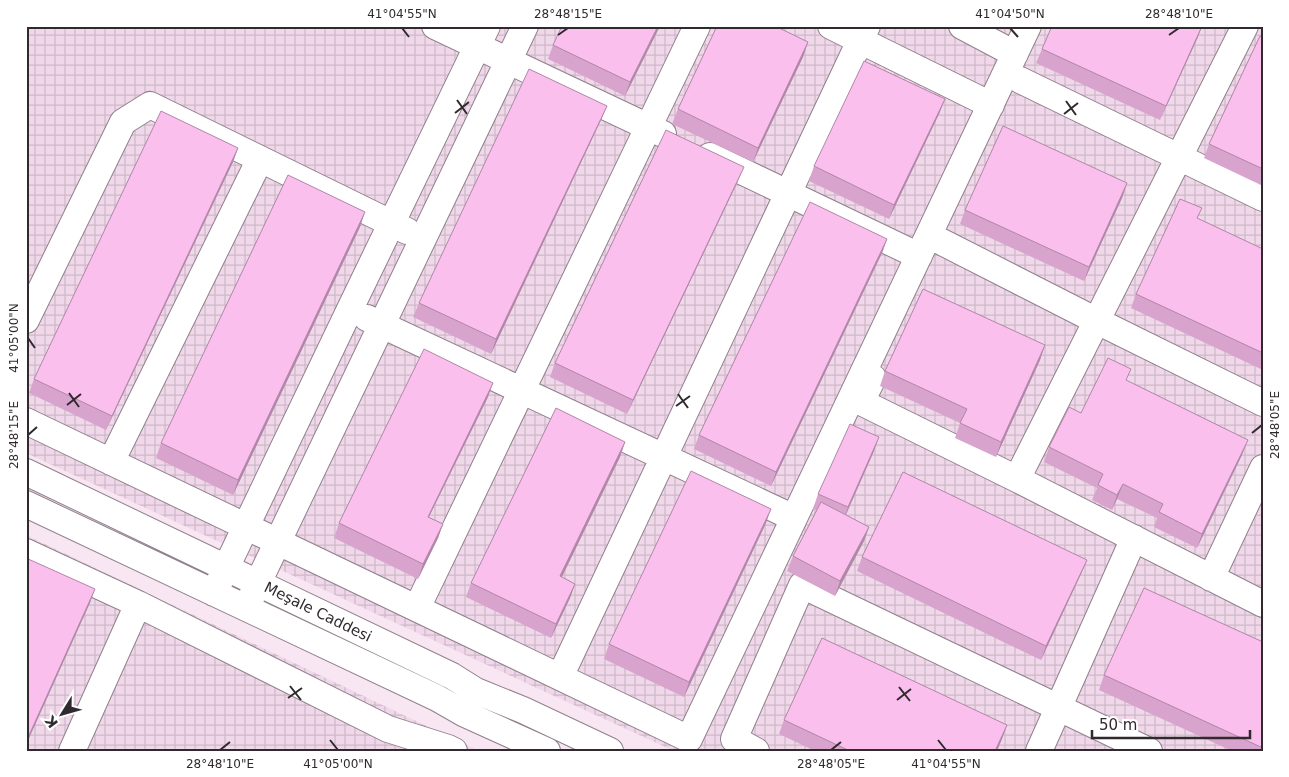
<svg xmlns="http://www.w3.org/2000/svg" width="1289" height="777" font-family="'DejaVu Sans',sans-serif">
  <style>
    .industrial { fill: url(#industrial-grid) }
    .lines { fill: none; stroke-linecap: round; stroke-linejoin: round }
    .minor-casing { stroke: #90818c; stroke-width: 28 }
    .minor { stroke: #fff; stroke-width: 26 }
    .wall { fill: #d8a4cd }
    .shaded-wall { fill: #b086a7 }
    .building { fill: #fbbfee; stroke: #b086a7 }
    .ticks { fill: none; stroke: #302a2f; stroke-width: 2 }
    .labels { text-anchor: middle; stroke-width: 4; stroke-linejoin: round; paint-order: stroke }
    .street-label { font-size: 15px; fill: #302a2f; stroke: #fff }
    .neatline { fill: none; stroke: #302a2f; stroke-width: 2 }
    .ticks-label { font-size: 12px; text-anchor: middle; fill: #302a2f }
  </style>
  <defs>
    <pattern id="industrial-grid" width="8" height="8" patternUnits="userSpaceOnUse" patternTransform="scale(1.25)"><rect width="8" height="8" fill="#f0d8ea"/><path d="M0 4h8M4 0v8" fill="none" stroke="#cebac9"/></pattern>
  </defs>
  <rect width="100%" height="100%" fill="#f8e6f3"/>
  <path class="industrial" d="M29,26H1263V751H674L26,453V30Z
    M26,535L479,751H26Z"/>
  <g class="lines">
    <defs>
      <path id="minor" d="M435,26L663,134
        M831,26L991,105
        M962,26L1015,54
        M1020,80L1263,198
        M710,156L919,256
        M940,241L1097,321L1263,403
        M367,318L794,518
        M26,320L123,122L150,105L407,231
        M873,378L861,402L1017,479L1263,604
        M26,421L689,739L1028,26
        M111,462L260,159
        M26,472L452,676L476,691L523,710L610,751
        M1017,479L1245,26
        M26,504L437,698L465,714L547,751
        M26,552L138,604L388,729L448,748L454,751
        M1211,578L1263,468
        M214,593L350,309L487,26
        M246,608L525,26
        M417,608L697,26
        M560,677L867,26
        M72,751L138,604
        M756,751L734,739L802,585L1149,751
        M1039,751L1134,538"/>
    </defs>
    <use href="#minor" class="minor-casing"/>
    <use href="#minor" class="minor"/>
  </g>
  <path class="wall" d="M660,26L625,96L548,59L553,45Z
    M1198,37L1160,120L1036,63L1042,49Z
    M1263,37V186L1204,158L1209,144Z
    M808,42L803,57L753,162L672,124L678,109Z
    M945,99L939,114L889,219L809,181L814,166Z
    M607,106L601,120L491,354L413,317L419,303Z
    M238,148L233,162L106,430L29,393L34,379Z
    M738,181L627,414L550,377L555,363Z
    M1127,183L1122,198L1084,281L960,224L965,210Z
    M1198,219L1263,249V370L1131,308L1136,294Z
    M360,227L233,495L156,458L161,443Z
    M887,239L882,253L771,486L694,449L699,435Z
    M1045,345L1040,360L996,457L955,438L960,423L880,386L885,371Z
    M1127,381L1242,455L1197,548L1154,527L1157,518L1117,499L1112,510L1092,500L1097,488L1044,462L1049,447L1081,413Z
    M488,397L429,517L443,524L438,538L418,579L334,538L339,523Z
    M625,442L620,457L562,577L575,584L570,598L551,638L466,597L471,583Z
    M874,451L846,515L869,527L864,541L835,596L787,571L793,556L817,510L813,509L818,494Z
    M766,523L684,697L604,659L609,644Z
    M862,557L1087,560L1081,574L1041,660L857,571Z
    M1263,642V751H1232L1099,690L1104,675Z
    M784,720L1007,725L997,751H815L779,734Z"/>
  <path class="shaded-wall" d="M658,26H660L625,96L630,82Z
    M1202,26L1198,37L1160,120L1166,106Z
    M808,42L803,57L753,162L758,148Z
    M945,99L939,114L889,219L894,205Z
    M607,106L601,120L491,354L496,339Z
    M238,148L233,162L106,430L112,416Z
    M744,167L738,181L627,414L633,400Z
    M1127,183L1122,198L1084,281L1089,267Z
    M365,212L360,227L233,495L238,480Z
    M887,239L882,253L771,486L776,472Z
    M1045,345L1040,360L996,457L1001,442Z
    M493,383L488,397L422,531L428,517Z
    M879,437L874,451L843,521L848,507Z
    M1248,440L1242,455L1197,548L1202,534Z
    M625,442L620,457L555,591L560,576Z
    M1123,484L1117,499L1112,510L1117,495Z
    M771,509L766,523L684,697L689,682Z
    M443,524L438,538L418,579L423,564Z
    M869,527L864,541L835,596L840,581Z
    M1087,560L1081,574L1041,660L1046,646Z
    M575,584L570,598L551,638L556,624Z
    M95,589L90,603L26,745V742Z
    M1007,725L1002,739L997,751H995Z"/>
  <path class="building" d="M562,26H658L630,82L553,45Z
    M717,26H775L808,42L758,148L678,109Z
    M1052,26H1202L1166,106L1042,49Z
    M1260,36L1263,37V169L1209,144Z
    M864,61L945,99L894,205L814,166Z
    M529,69L607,106L496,339L419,303Z
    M161,111L238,148L112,416L34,379Z
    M1003,126L1127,183L1089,267L965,210Z
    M666,130L744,167L633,400L555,363Z
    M288,175L365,212L238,480L161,443Z
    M1180,199L1202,208L1197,218L1263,249V353L1136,294Z
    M810,202L887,239L776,472L699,435Z
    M923,289L1045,345L1001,442L960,423L967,409L885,371Z
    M424,349L493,383L428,517L443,524L423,564L339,523Z
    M1108,358L1131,369L1126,380L1248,440L1202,534L1159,512L1163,504L1123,484L1117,495L1098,485L1103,474L1049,447L1069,407L1081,413Z
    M556,408L625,442L560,576L575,584L556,624L471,583Z
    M850,424L879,437L848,507L818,494Z
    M691,471L771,509L689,682L609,644Z
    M903,472L1087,560L1046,646L862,557Z
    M821,502L869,527L840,581L793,556Z
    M26,558L95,589L26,742Z
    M1144,588L1263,642V748L1104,675Z
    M822,638L1007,725L995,751H850L784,720Z"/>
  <path class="ticks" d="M402,28L409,37M1010,28L1018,37M558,35L568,28M1169,35L1179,28M457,100L467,114M1066,101L1076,115M455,113L469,102M1064,114L1078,103M28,338L35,348M69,393L79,407M678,394L688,408M67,405L81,394M676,406L690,396M1252,433L1262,425M28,435L37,427M290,686L301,700M899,687L910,701M288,698L302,688M897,700L911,689M330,740L338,750M938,740L946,750M220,750L230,742M831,750L841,742"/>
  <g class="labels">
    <g class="street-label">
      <text transform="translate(318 612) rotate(26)" y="5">Meşale Caddesi</text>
    </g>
  </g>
  <rect width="1289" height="777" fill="none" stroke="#ffffff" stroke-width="55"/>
  <g transform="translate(62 714) rotate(233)" stroke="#ffffff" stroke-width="4" paint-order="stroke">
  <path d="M0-4L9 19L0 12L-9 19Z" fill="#302a2f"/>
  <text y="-8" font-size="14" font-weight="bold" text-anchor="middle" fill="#302a2f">K</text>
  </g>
  <path d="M1092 730v8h158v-8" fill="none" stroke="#302a2f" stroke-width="2.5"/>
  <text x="1099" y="730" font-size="15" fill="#302a2f" stroke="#ffffff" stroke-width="4" paint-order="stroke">50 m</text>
  <rect x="28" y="28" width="1234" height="722" class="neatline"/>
  <g class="ticks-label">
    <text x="402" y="18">41°04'55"N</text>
    <text x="568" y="18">28°48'15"E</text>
    <text x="1010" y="18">41°04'50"N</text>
    <text x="1179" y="18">28°48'10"E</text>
    <text transform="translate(14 338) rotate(-90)" y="4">41°05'00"N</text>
    <text transform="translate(1275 425) rotate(-90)" y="4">28°48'05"E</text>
    <text transform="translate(14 435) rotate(-90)" y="4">28°48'15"E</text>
    <text x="220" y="768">28°48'10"E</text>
    <text x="338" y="768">41°05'00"N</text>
    <text x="831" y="768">28°48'05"E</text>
    <text x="946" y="768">41°04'55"N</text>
  </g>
</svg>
